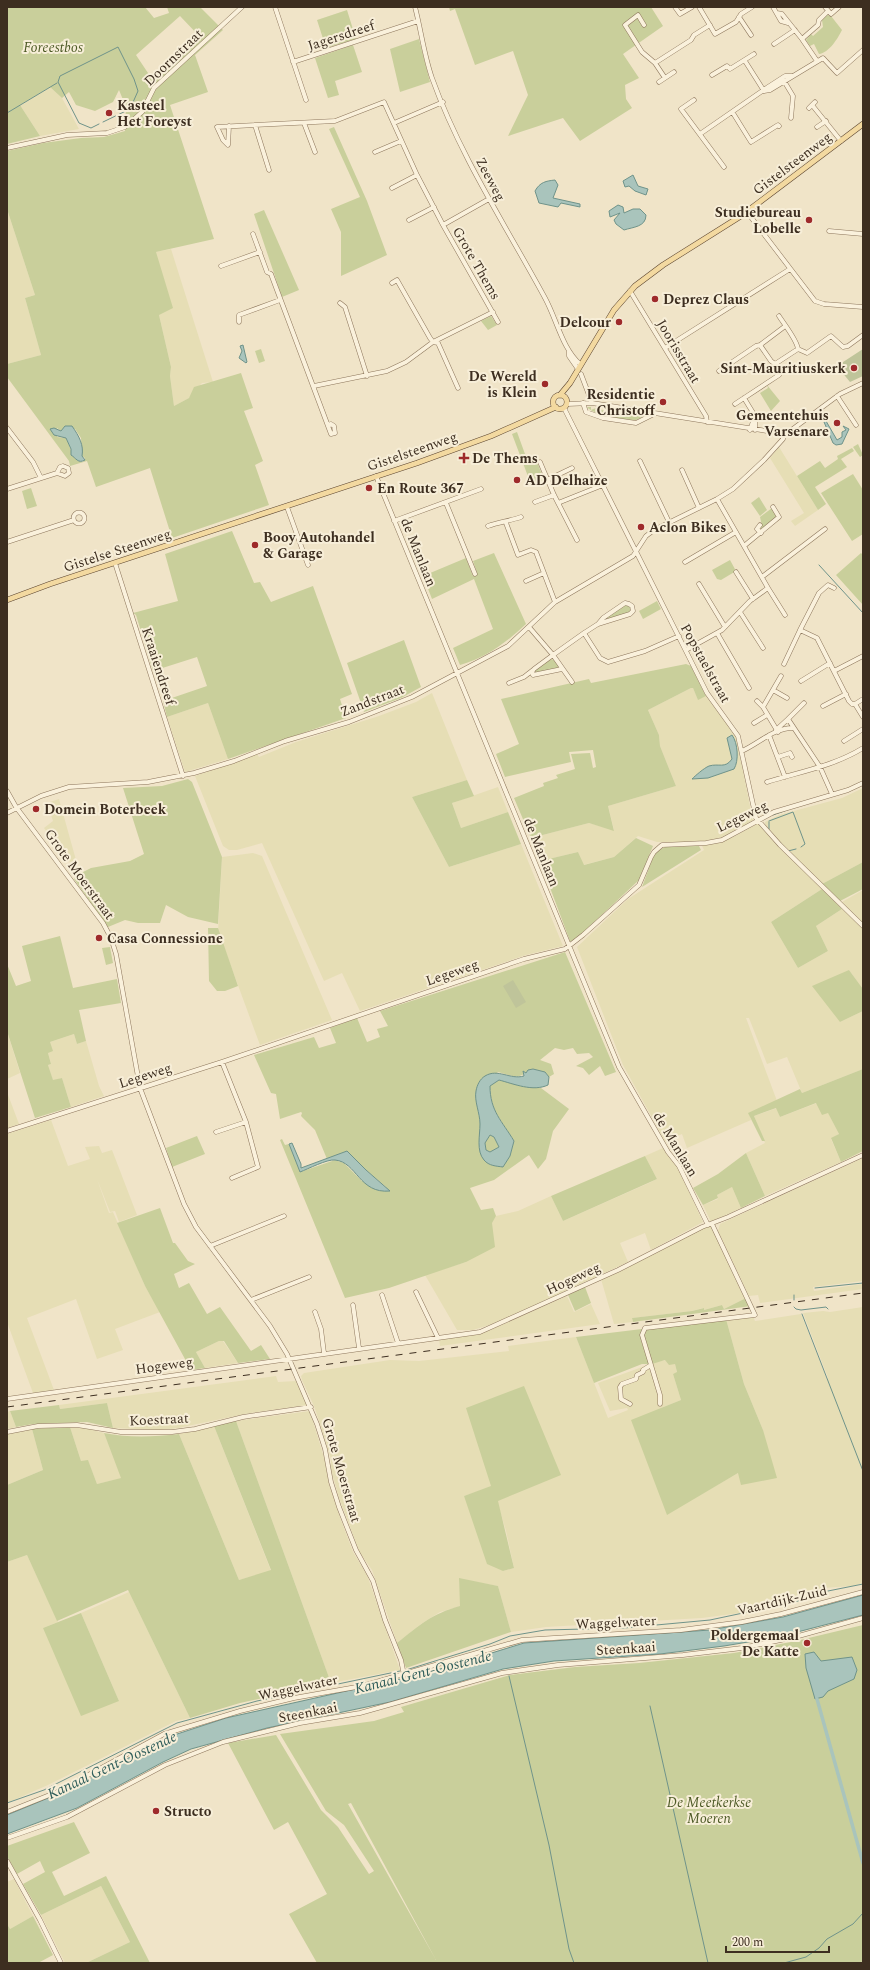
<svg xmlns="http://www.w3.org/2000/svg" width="870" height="1970" font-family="Spectral,serif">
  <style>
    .farmland { fill: #e6deb5; fill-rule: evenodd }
    .green { fill: #c9cf9b; fill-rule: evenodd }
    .cemetery { fill: #bfc49a }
    .water { fill: #a9c4bc; stroke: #6f938a; fill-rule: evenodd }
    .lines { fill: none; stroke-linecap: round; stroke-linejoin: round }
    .stream { stroke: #6f938a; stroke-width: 1 }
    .canal { stroke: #a9c4bc; stroke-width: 3.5 }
    .minor-casing { stroke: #8d765c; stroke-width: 5 }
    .major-casing { stroke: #5b4430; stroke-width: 6 }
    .minor { stroke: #faf1dc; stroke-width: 4 }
    .major { stroke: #f3d9a0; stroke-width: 5 }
    .rail { stroke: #3d2e20; stroke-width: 1; stroke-dasharray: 7 7; stroke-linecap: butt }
    .poi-dot { fill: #9e2a2b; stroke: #f7eed8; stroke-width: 1.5 }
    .labels { text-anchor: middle; stroke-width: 4; stroke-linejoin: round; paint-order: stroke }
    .street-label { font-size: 14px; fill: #3d2e20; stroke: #f7eed8 }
    .park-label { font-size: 14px; font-style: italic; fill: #4d5a26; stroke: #f7eed8 }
    .poi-label { font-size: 14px; font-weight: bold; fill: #3d2e20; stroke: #f7eed8; text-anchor: start }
    .water-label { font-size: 15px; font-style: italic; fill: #2f5d5a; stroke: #f7eed8 }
  </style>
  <rect width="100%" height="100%" fill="#f0e4c8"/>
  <path class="farmland" d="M50,87L62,98L79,129L40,136L20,105Z
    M7,209L35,295L25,298L41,355L7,364Z
    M171,249L213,382L202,383L189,398L174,406L170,376L171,367L159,315L156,252Z
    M779,447L818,510L795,526L791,521L804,513L770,458Z
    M691,688H693L698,699L706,696L736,736L753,821L722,838L700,842H657L638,836L614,857L583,865L578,852L540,861L531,838L589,823L614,830L608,806L676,786L660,746L659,735L648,710Z
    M432,693L467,780L412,797L449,867L521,844L563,946L526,955L360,1011L342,973L324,981L262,843L237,850H229L223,846L195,776L257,754L259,757L296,742L379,716L416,702Z
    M208,703L228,759L185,772L167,717Z
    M498,787L508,812L461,828L452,803Z
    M863,788V862L822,884L781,844L765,824V822L779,815L842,798Z
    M59,799L76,860L70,862L44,828L53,821L47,803Z
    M759,823L775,843L804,869L822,889L771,922L798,968L828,951L816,926L842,909L863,928V989L849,970L840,1022L863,1011V1069L802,1093L787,1057L767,1064L749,1018H746L777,1101L749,1113L751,1120L687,1148L682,1134L665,1141L623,1065L577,947L628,899L704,850L702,846L733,837Z
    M253,853L262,856L332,1020L260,1045L218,931L222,857Z
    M863,890V923L842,902Z
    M7,1031L20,1073L7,1079Z
    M74,1034L77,1044L86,1041L99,1086L104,1096L71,1107L62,1078L53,1081L48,1065L51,1064L48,1053L50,1042Z
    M7,1092L19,1124L7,1128Z
    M817,1103L828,1112L839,1134L831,1139L841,1162L765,1196L746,1153L765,1143L754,1116L777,1108L780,1117Z
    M51,1120L68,1166L90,1159L85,1147L99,1146L102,1153L112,1150L137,1215L119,1222L115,1211L110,1212L97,1179L109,1213L113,1212L145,1286L160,1312L115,1329L123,1350L97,1359L76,1299L27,1318L54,1390L33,1393L7,1322V1134Z
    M663,1148L677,1166L703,1222L651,1250L645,1233L620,1243L628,1262L499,1322L473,1330H457L425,1275L466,1262L496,1216L518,1211L551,1196L563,1221L649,1183L657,1179L645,1156Z
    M863,1158V1281L813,1287L814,1291L863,1284V1289L760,1303L758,1295L749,1296L718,1231L720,1224Z
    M732,1187L741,1208L711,1222L703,1205L718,1199L717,1195Z
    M711,1226L746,1298L724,1309L722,1305L704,1310L703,1308L692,1311L632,1318L633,1322L614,1324L601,1279L704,1228Z
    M567,1296L574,1312L591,1304L600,1324L440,1346L439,1339L490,1330Z
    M863,1307V1583L853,1586L823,1588L787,1603H784L782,1605L740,1613L702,1618L546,1627L511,1632L498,1586L459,1579L461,1606L440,1612L421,1624L397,1643L372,1570L360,1553L339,1498L331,1470V1459L320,1424L314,1406L302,1380L301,1376L304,1373L390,1360L419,1361L509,1351L508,1346L576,1337L608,1418L628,1410L627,1408L610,1411L598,1383L656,1362L666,1360L675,1363L677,1373L673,1374L681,1400L661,1408L667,1514L738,1473L763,1430L744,1384L726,1319L753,1316L755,1321L801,1314L827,1379L828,1378L803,1313L823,1311L830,1312ZM491,1487L497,1501L506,1531L514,1568L503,1571L464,1496Z
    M219,1341H223L238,1363L205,1368L196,1352Z
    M276,1376L278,1382L296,1381L307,1405L250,1413L178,1428L159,1430L113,1428L107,1403L60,1409L59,1405Z
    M10,1411L16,1427L7,1429V1412Z
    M310,1411L325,1461L329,1484L341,1520L353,1552L367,1575L400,1670L331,1683L236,1421Z
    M214,1426L271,1571L239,1580L179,1434Z
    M70,1427L85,1428L104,1433L122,1478L97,1484L88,1461H81Z
    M32,1429L43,1470L7,1485V1434Z
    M27,1555L58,1622L43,1628L119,1701L81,1613L129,1592L190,1718L176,1721L48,1785L7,1803V1562Z
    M14,1879L33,1916L10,1929L7,1924V1882Z
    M101,1886L130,1942L86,1963H65L41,1915Z"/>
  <path class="green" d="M7,7H145L154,18L169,13L167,7H200L223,30L195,55L208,92L170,105L214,239L156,252L173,308L159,315L171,367L170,376L174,406L189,398L194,387L241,373L253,408L244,411L263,461L255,465L269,505L172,538L150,468L96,487L87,461L70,466L69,461L7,377V364L41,355L25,298L35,295L7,209V151L43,143L81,138L104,137L125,131L126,107L119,90L113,102L95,111L76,105L69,92L62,98L50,87L20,105L40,136L7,144ZM180,16L201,38L154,82L136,55ZM57,428L61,431L75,429L81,438L82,456L85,458L83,462C71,460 71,447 66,438L57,437Z
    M449,7H651L663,26L623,54L639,78L625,85L626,99L632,108L580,141L563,118L508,136L528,95L513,51L475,65L455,9L450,11Z
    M347,10L356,39L326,48L317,20Z
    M827,15L831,16L842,30C838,38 829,53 819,54L814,44L810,46L806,40L811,34L813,36L823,27L822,20Z
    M419,39L430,82L400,92L390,49Z
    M353,45L362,72L335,81L339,95L328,98L315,58Z
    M334,127L367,201L387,255L341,276V232L331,209L360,197L329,129Z
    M264,210L299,290L282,297L254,214Z
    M491,316L497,325L488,330L481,321Z
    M261,349L265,361L259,363L255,351Z
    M767,385L780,401L771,411L760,393L768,388Z
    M587,407H591V410L596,408L608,412L644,416C642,417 639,419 636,420C625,420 593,415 587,407Z
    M517,432L529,465L537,462L545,482L532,487L512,434Z
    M858,444L863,455L860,457L853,447Z
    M852,448L854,451L841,459L847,467L815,487L826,504L818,510L797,476L820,461L825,468L838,459L837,456Z
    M853,474L863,490V534L852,541L821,493Z
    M31,488L37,506L27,509L22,491Z
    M759,497L767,510L760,516L751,503Z
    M772,508L776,515L775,518L761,531L760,529L762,526L760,517Z
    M232,531L254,583L260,582L271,602L313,586L352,694L340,699L346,718L228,759L208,703L167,717L163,701L207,686L197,657L153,671L136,615L133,613L178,601L165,554Z
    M494,553L526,624C507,642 486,658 460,665L453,648L493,629L474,579L432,599L423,576L466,558L473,576L477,573L473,561Z
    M861,553L863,555V605L836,575Z
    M730,560L736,571L721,580L717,579L712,570Z
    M657,601L661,609L643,619L639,611Z
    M626,604L631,607V612L604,622V619Z
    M404,640L421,687L401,698L364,712L347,663Z
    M550,659L555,660L558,665V668L535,674L534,671Z
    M686,664L691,666L706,696L698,700L693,688H691L648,710L659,735L660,746L676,786L608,806L614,831L589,823L531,838L514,798L544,786L543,783L558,778L556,775L575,769L571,754L590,753L593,768L596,767L593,750L569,752L571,762L505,777L496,754L519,744L501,699L589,679L591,683Z
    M188,779L192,782L222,857L218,924L188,917L166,905L160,923H138L125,920L108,927L74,879L81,873L91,868L130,861L144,854L123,788L162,786Z
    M467,780L474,796L452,803L461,828L508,812L521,844L449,867L412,797Z
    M636,838L653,846L639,880L574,941H570L540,861L578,852L584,865L614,857Z
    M699,846L701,850L642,887L655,852L665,847Z
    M863,862V889L840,901L822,884Z
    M822,889L842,909L816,926L828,951L798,968L771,922Z
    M208,928H218L238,986L225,991H217L209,981Z
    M60,936L73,988L117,979L121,1003L79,1010L86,1041L77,1044L74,1034L50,1042L53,1051L48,1053L51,1064L48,1065L53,1080L62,1078L71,1107L35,1118L7,1031V964L16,986L31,981L22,946Z
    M110,947L113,963L106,965L102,948Z
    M565,952L616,1072L605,1076L600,1066L589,1075L583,1068L576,1066L593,1057L589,1053L577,1054L573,1048L564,1050L555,1048L540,1060L551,1064L554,1074L549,1077L545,1072L532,1069C516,1080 517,1077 498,1072L476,1092L480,1123V1152L503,1166L510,1156L514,1141C502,1121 490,1111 490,1086L499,1080L541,1088L569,1109L553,1131L546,1159L538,1169L529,1155L494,1180L470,1188L481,1210L493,1208L496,1216L492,1223L495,1247L466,1262L389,1288L345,1298L280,1140L282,1139L285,1145L289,1144L300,1172L335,1160L344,1163L362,1181L386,1187L366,1170L347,1151L327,1159L315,1130L301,1116L302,1113L301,1112L280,1119L276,1094L271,1093L254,1055L314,1037L319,1048L336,1043L330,1028L357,1018L367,1042L380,1037L377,1029L388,1026L380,1011Z
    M849,970L863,989V1011L840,1022L812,986Z
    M863,1069V1151L841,1162L831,1138L839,1134L828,1113L822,1115L816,1103L780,1117L776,1108L754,1116L765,1141H762L748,1113L800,1089L802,1093Z
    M490,1135L494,1137L499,1147L490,1152L486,1150L485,1143Z
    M197,1136L205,1154L172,1167L166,1148Z
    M746,1153L765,1196L741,1208L732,1187L717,1195L718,1198L703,1205L693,1188L718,1174Z
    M645,1156L657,1179L563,1221L551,1196Z
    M160,1208L173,1243H175L188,1261L195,1264L174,1274L179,1288L189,1283L207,1314L220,1307L251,1351L261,1345L270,1359L238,1363L224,1341H219L196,1352L205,1368L191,1370L145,1286L117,1223Z
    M585,1287L591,1303L575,1311L568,1295Z
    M746,1298L751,1306L633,1322L632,1318L692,1311L704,1308V1310L722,1305L724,1309Z
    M726,1319L744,1384L763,1430L777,1478L741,1485L738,1473L667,1515L631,1420L681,1400L673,1374L677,1372L675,1364L669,1365L665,1360L652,1364L643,1335L647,1329Z
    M642,1329L641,1340L649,1364H642L594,1383L576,1337Z
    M524,1386L561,1475L498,1501L514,1568L503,1571L487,1564L464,1496L491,1486L466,1408Z
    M107,1403L113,1428L87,1422L33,1424L16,1427L10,1411L59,1405L60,1409Z
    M236,1421L331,1683L240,1703L190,1718L128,1590L57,1621L27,1555L7,1562V1485L43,1470L32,1429L70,1427L81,1461L88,1460L97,1484L121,1478L104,1433C128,1438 154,1437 179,1434L239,1580L271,1570L214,1426Z
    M459,1578L498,1586L511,1632L406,1668L397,1643C420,1625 431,1614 460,1606Z
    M81,1613L119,1701L81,1716L43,1628Z
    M863,1625V1963H317L289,1914L327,1894L288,1822L274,1830L228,1743L276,1735L321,1810L338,1827L369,1874L374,1871L344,1825L326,1811L280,1734L374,1721L404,1712L401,1707L510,1675L575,1667L639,1663L734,1653L796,1641ZM351,1803L436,1960L348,1804Z
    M74,1822L90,1853L52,1872L64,1896L106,1876L150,1963H86L130,1942L101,1886L41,1915L23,1884L45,1872L40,1861L17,1874L7,1856V1846Z
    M33,1916L53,1955L38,1963H7V1924L10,1929Z"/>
  <path class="cemetery" d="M863,349V376L850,382L841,371L840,364Z
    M513,980L526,1002L516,1008L503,986Z"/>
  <path class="water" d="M633,175L638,186L648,189L646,195L635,191L629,186L625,187L623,181Z
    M555,180L558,185L553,198L580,204V207L561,203L558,207L539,203L535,191C540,182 546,181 555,180Z
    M618,205L623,207L624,213L633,209H640L646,215C646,227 633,227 624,230L616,224L614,220L620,213L610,217L609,211Z
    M243,345L247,362L246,363L239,358L242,351L240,346Z
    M826,421L837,440L842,437V432L846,430L843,426L849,429L842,444L836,445L833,443L824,422Z
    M65,426H72C79,436 84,445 82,456L85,460C78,464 76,458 71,455V449L66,438L54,435L50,429L54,428L61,431Z
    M732,735C738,743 739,761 734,769L708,778L692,779C695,776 704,768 709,766C719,763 725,769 732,759L727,738Z
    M533,1069L545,1072L549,1077L548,1085C533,1092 514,1084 499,1080L490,1086C490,1111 502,1121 514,1141L510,1156L503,1167C496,1166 489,1166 484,1160C476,1151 480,1135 480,1124C480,1113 474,1101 476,1091C477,1085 480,1079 485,1076C498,1068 510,1080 524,1076L523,1071L526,1073L528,1070ZM490,1135L494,1137L499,1147L490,1152L486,1150L485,1143Z
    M292,1143L301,1164V1168L347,1151L366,1170L390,1191C359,1194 357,1162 335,1160C327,1159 308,1169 300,1172L289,1144Z
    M863,1595V1615L778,1637L724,1646L660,1654L554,1661L503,1669L390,1702L267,1728L191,1749L163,1762L77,1808L7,1834V1815L70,1789L168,1737L226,1718L427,1673L524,1643L710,1630L783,1617Z
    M814,1652L821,1661L852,1657L857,1670L854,1679L828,1691L823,1697L815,1699L806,1668L805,1654Z"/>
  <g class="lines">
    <path class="stream" d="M7,113L57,83
      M99,124L91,128L79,123L58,82L60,76L118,47L134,79L138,91L130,109L103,122
      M819,565L863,613
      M773,815L790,809
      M769,821L793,812L805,844L801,847
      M769,822V829
      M788,851L796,849
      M815,1288L863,1283
      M794,1295V1300
      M794,1307L796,1309L801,1310L826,1307L828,1309
      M802,1314L863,1471
      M406,1670L490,1644L510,1636L545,1630L624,1628L710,1620L795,1602L823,1592L863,1584
      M509,1676L549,1845L569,1949L574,1963
      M650,1706L708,1963
      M7,1803L44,1790L177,1723L257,1701L400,1671
      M784,1963L806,1957L819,1948L827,1939L853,1924L863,1913"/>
    <path class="canal" d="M817,1699L863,1863"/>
    <defs>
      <path id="minor" d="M275,7L306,100
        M415,7C421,30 424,55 432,78C460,156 506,226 545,298C557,320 562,348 580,364
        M675,7L680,14L692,7
        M699,7L715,34L736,22L741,14L752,7
        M773,7L781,21L788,23
        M825,7L831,14L839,7
        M777,13L782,14L802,39L818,25L819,20L828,11
        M739,17L751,35
        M644,25L638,15L625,25L642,52L655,63L665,78
        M802,39L817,61
        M774,44L795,30
        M745,61L764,91
        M293,62L418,21
        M655,63L691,40L694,35L710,25
        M712,75L727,66L730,69L754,54
        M784,81L793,96L791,118
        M659,82L674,72
        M764,91L770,90L823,58L837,73L863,50
        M694,100L681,109L724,167
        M812,105L841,141
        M809,108L815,102
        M733,113L751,142L778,125L779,126
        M304,123L315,152
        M394,123L443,102
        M255,125L269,170
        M229,126L228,145L223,140L217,127L335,121L384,102L417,175L443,225L498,322
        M817,127L826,121
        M700,134L768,87L785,76H792
        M7,148L67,135L107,133L125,127L142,112L154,88L242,7
        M375,152L401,141
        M392,188L417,175
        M747,212L815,301L824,304L863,307
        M409,220L434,207
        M443,225L489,199
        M829,231L863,234
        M253,234L267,272L271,274L331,434L335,433L334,426L331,424L328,425
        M221,266L260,252
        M392,283L397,280L430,338L433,342L438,343L458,388
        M630,291L706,416L707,422
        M340,303L345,307L367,376
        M779,316C784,324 797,340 798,349
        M239,322V315L280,300
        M760,345L771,361L775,364
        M665,348L790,269
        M569,351V356L578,369
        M719,371L756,346L760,345L784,327
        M581,374L592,403
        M314,386L387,371L406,362L433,342L493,312
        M837,396L856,425
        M744,398L755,416
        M583,403L586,412L603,418L636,423L654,414
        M567,404L592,403L786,434L840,394L863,383
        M735,404L779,375L775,364L798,349L807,353L831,336L843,347L848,346L863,335
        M564,408L707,693L738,736L756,818L780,845L863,926
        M7,428L33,462L41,478
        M750,430L755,416V430
        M640,461L669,522
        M540,462L554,495L577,540
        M682,470L699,508
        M376,476L619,1067L668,1152L679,1166L708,1225
        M547,480L572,468
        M7,489L57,473L65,476L69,473L68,468L63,466L60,467L57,473
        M535,502L554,495
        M446,503L475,574
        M558,503L603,485
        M287,507L308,565
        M73.5 518a5.5 5.5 0 1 1 11 0a5.5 5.5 0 1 1-11 0Z
        M394,521L481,489
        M506,523L518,555L531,550L536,552L555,602
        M760,525L757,529L761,533
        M488,526C499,522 510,521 521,517
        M7,542L74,520
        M744,546L779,517L773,507
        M685,562L736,532
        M115,563L183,776
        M736,572L753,599
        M762,577L825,529
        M526,581L544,573
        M699,584L725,627
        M768,588L785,615
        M834,588L828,585L819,593L800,630L817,638L849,701L852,704H855L863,717
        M740,612L763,648
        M598,624L603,618L625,603L629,604L632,606L633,611L630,614L598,624L584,633L600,658L608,662L645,651L679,636
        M529,627L553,655L534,669L532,672L533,675L562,669
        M717,633L749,688
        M686,650L722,630L750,601L768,588L717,499
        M784,664L800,630
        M834,671L863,656
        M801,681L830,663
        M572,682L553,655L584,633
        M509,683L524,677L533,670
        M773,690L787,698
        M757,701L763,707
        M855,704L863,699
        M823,706L846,694
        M754,723L767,715
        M794,728L788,719L804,703
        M776,730L788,719
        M778,732L763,707L781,676
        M769,735L785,777
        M844,741L863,729
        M742,751C758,744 775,727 794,728L820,767L832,794
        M778,757L790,753L792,757
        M767,782C799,772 834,766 863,748
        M7,791L16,807L103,923L111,938L116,954L140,1088L184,1204L196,1227L270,1326L287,1354L317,1424L325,1449L331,1482L339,1507L356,1550L373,1581L385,1620L401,1660L404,1675
        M7,813L41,796L69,787L148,782L194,773L234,761L285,741L349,722L412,697L508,646L555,602L633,556L646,536L654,530L717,499L733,489L764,460L783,439V434
        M7,1131L222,1062L524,959L565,949L583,935L639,885L651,857L654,852L662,845L706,843L722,840L774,812L848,790L863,783
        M216,1132L246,1122L222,1062
        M232,1178L258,1167L246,1122
        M210,1246L284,1216
        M416,1292L438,1338
        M382,1295L398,1343
        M251,1300L309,1277
        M353,1305L359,1348
        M315,1312L321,1329L324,1353
        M651,1365L642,1335L645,1328L755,1315L712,1224
        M7,1399L480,1332L618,1270L702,1227L728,1217L863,1155
        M630,1404L621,1399L620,1387L622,1384L636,1379L637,1375L643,1372V1370L651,1365L660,1395V1404
        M7,1432L38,1426L77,1425L121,1432H172L195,1429L243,1417L311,1407
        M7,1812L57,1792L164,1734L240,1711L294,1698L362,1686L522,1640L681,1630L742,1622L781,1614L863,1592
        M7,1838L67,1817L165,1765L223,1742L300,1723L360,1713L502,1673L558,1665L683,1655L742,1648L795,1637L863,1618
        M7,1861L40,1920L61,1963"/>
      <path id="major" d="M560,395L570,383L614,310L635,286L663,265L741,216L863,124
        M553 402a7 7 0 1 1 14 0a7 7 0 1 1-14 0Z
        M7,600L50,584L417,463L491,436L556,407"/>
    </defs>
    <use href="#minor" class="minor-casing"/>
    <use href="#major" class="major-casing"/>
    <use href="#minor" class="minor"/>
    <use href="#major" class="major"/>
    <path class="rail" d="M7,1407L863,1293"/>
  </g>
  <g class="poi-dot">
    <circle cx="109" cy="113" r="4"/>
    <circle cx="809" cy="220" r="4"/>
    <circle cx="655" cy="299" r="4"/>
    <circle cx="619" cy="322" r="4"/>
    <circle cx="854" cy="368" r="4"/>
    <circle cx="545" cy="384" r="4"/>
    <circle cx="663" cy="402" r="4"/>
    <circle cx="837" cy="423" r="4"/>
    <path d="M462 452h4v4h4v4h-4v4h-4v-4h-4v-4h4z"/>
    <circle cx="517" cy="480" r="4"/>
    <circle cx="369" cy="488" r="4"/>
    <circle cx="641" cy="527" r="4"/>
    <circle cx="255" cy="545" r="4"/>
    <circle cx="36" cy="809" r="4"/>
    <circle cx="99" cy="938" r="4"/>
    <circle cx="807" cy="1643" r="4"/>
    <circle cx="156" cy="1811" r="4"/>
  </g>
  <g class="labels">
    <g class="street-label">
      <text transform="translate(341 35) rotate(-18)" y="5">Jagersdreef</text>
      <text transform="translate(173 57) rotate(-44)" y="5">Doornstraat</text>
      <text transform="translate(792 163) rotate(-37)" y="5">Gistelsteenweg</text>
      <text transform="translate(491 179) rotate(62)" y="5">Zeeweg</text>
      <text transform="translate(477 263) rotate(60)" y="5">Grote Thems</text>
      <text transform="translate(679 351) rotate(59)" y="5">Joorisstraat</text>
      <text transform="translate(412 451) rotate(-19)" y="5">Gistelsteenweg</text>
      <text transform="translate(117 550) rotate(-18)" y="5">Gistelse Steenweg</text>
      <text transform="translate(419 552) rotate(68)" y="5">de Manlaan</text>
      <text transform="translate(706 663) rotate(61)" y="5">Popstaelstraat</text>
      <text transform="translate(159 666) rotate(72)" y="5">Kraaiendreef</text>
      <text transform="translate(372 700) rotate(-21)" y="5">Zandstraat</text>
      <text transform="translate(742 816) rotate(-26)" y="5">Legeweg</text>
      <text transform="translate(542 852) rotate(68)" y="5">de Manlaan</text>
      <text transform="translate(80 874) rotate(54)" y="5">Grote Moerstraat</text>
      <text transform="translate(452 972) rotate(-19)" y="5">Legeweg</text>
      <text transform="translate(145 1075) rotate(-18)" y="5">Legeweg</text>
      <text transform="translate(676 1144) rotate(59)" y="5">de Manlaan</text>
      <text transform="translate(573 1278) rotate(-25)" y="5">Hogeweg</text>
      <text transform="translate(164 1365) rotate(-8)" y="5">Hogeweg</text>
      <text transform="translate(159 1419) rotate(-3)" y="5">Koestraat</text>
      <text transform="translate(342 1470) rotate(74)" y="5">Grote Moerstraat</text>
      <text transform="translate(782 1600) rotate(-13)" y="5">Vaartdijk-Zuid</text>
      <text transform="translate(616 1622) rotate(-3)" y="5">Waggelwater</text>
      <text transform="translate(626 1648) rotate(-4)" y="5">Steenkaai</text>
      <text transform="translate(298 1687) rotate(-12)" y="5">Waggelwater</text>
      <text transform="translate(308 1712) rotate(-11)" y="5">Steenkaai</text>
    </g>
    <g class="park-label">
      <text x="53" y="52">Foreestbos</text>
      <text x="709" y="1807">De Meetkerkse<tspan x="709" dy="16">Moeren</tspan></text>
    </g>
    <g class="poi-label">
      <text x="117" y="110">Kasteel<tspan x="117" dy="16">Het Foreyst</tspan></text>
      <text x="801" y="217" text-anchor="end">Studiebureau<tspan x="801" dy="16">Lobelle</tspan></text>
      <text x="663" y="304">Deprez Claus</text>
      <text x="611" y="327" text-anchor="end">Delcour</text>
      <text x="846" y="373" text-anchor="end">Sint-Mauritiuskerk</text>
      <text x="537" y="381" text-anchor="end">De Wereld<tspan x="537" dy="16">is Klein</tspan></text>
      <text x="655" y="399" text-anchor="end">Residentie<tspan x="655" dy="16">Christoff</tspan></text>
      <text x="829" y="420" text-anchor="end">Gemeentehuis<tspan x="829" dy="16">Varsenare</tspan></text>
      <text x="472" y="463">De Thems</text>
      <text x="525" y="485">AD Delhaize</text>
      <text x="377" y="493">En Route 367</text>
      <text x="649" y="532">Aclon Bikes</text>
      <text x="263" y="542">Booy Autohandel<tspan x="263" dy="16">&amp; Garage</tspan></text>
      <text x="44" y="814">Domein Boterbeek</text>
      <text x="107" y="943">Casa Connessione</text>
      <text x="799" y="1640" text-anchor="end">Poldergemaal<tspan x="799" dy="16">De Katte</tspan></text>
      <text x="164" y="1816">Structo</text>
    </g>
    <g class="water-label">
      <text transform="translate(423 1672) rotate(-14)" y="5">Kanaal Gent-Oostende</text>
      <text transform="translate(112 1765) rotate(-25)" y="5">Kanaal Gent-Oostende</text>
    </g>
  </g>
  <rect width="870" height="1970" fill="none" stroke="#3d2e20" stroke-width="16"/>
  <path d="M726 1946v6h103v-6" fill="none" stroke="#3d2e20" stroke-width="2"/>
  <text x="732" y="1946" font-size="12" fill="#3d2e20" stroke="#f7eed8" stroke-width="3" paint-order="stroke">200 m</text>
</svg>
